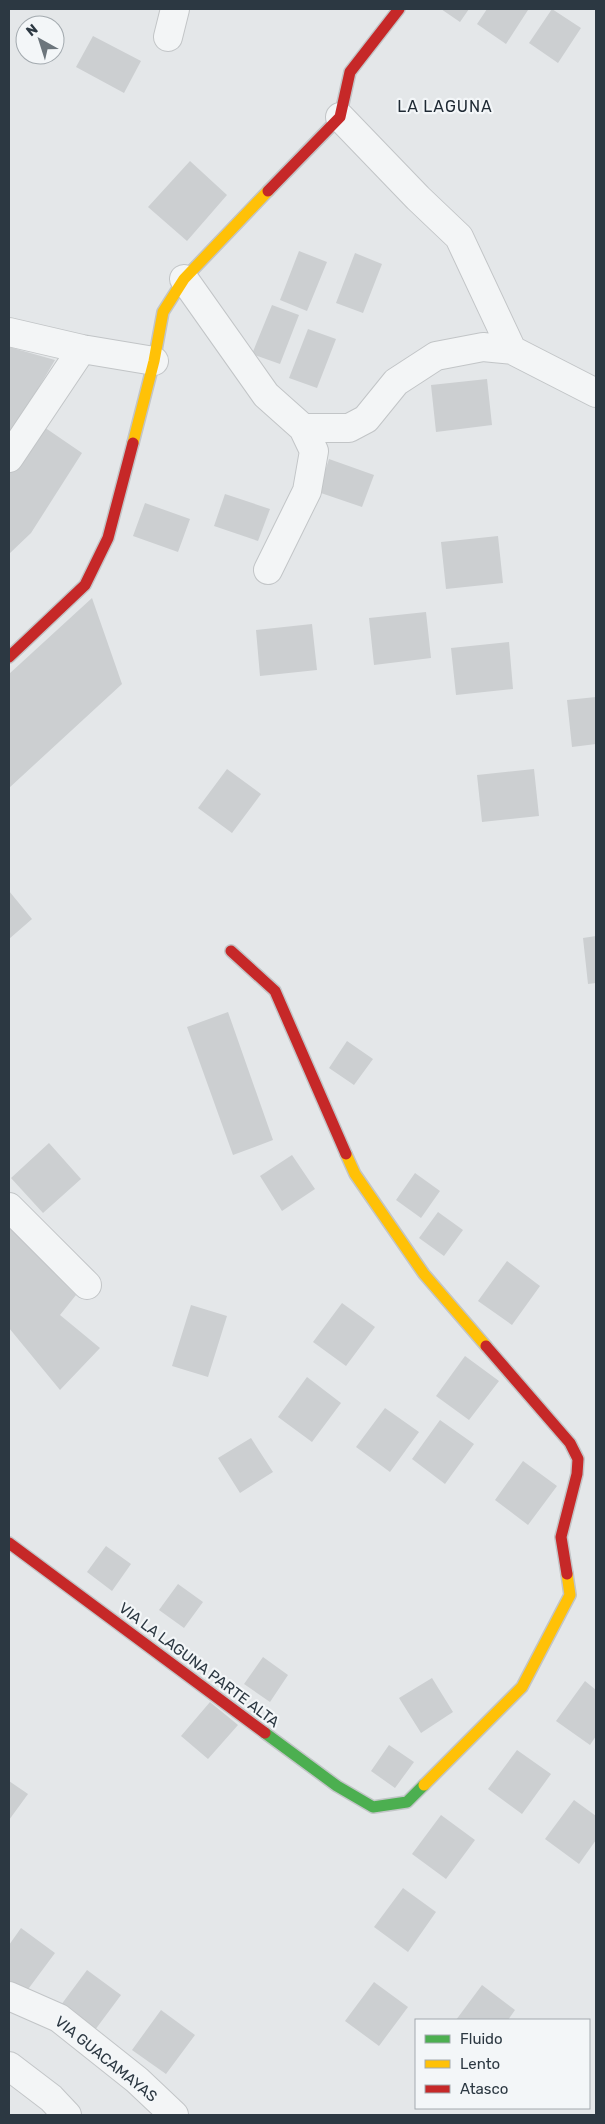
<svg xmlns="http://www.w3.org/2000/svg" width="605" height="2124" font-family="Rubik,sans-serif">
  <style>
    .building { fill: #cccfd1 }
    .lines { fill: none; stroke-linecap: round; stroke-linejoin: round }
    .street-casing { stroke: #c2c5c7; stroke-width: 30 }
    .fast-casing { stroke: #c2c5c7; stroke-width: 14 }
    .slow-casing { stroke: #c2c5c7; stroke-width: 14 }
    .jam-casing { stroke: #c2c5c7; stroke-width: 14 }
    .street { stroke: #f3f5f6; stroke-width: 28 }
    .fast { stroke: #4caf50; stroke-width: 11 }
    .slow { stroke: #ffc107; stroke-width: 11 }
    .jam { stroke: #c62828; stroke-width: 11 }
    .labels { text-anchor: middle; stroke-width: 4.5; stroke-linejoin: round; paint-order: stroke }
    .street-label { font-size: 15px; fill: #2c3842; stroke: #f3f6f8 }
    .neighbourhood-label { font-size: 16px; letter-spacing: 1px; fill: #1e2933; stroke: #f3f6f8 }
  </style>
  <rect width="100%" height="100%" fill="#e4e7e9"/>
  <path class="building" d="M441,9H469L460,22Z
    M487,9H526L528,10L506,44L477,24Z
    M552,9L581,28L558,63L529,43Z
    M93,36L141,61L124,93L76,67Z
    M190,161L227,195L187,241L148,207Z
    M299,251L327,262L307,311L280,300Z
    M355,253L382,264L363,313L336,303Z
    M272,305L299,315L280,364L252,354Z
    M308,329L336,339L317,388L289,378Z
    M9,347L55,360L9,438Z
    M487,379L492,425L436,432L431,385Z
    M44,427L82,453L31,533L9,554V472Z
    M329,459L374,475L362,507L318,492Z
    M225,494L270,509L258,541L214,526Z
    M145,503L190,519L178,552L133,536Z
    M498,536L503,583L446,589L441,542Z
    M92,598L122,684L9,788V674Z
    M426,612L431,658L374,665L369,618Z
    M312,624L317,670L260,676L256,630Z
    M509,642L513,689L456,695L451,648Z
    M596,697V744L572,747L567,700Z
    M227,769L261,794L232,833L198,808Z
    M534,769L539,816L482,822L477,775Z
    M9,891L32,919L9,939Z
    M596,936V983L588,984L583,938Z
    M228,1012L273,1140L233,1155L187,1027Z
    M347,1041L373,1059L354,1085L329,1068Z
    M49,1143L81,1179L43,1213L11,1178Z
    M292,1155L315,1189L282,1211L260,1176Z
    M415,1173L440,1191L421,1218L396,1200Z
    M438,1212L463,1230L444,1256L419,1238Z
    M9,1224L76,1295L60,1315L100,1348L60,1390L9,1328Z
    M507,1261L540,1286L512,1325L478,1301Z
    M342,1303L375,1327L346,1366L313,1342Z
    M191,1305L227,1316L208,1377L172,1366Z
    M465,1356L499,1381L469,1420L436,1396Z
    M307,1377L341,1403L312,1442L278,1417Z
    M385,1408L419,1432L390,1472L356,1447Z
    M440,1420L474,1444L445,1484L412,1459Z
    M251,1438L273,1472L240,1493L218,1458Z
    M523,1461L557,1486L528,1525L495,1500Z
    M106,1546L131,1564L112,1591L87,1572Z
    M178,1584L203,1602L184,1628L159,1610Z
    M263,1657L288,1675L270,1702L244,1684Z
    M432,1678L453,1712L421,1733L399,1698Z
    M585,1681L596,1690V1736L590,1745L556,1721Z
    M210,1702L238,1725L208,1759L181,1736Z
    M389,1745L414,1762L395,1788L371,1771Z
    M517,1750L551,1774L522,1814L488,1789Z
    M9,1781L28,1794L9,1820Z
    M574,1800L596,1816V1840L579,1864L545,1839Z
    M441,1815L475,1840L446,1879L412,1854Z
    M403,1888L436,1912L408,1952L374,1927Z
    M21,1928L55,1953L26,1992L9,1980V1945Z
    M87,1970L121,1995L92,2034L58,2009Z
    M374,1982L408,2007L379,2046L345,2021Z
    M482,1985L515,2010L508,2020H456Z
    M161,2010L195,2035L166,2074L132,2050Z"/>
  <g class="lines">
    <defs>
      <path id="street" d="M168,37L175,9
        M340,117L418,198L459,237L512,350L596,393
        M184,279L266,395L303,428L314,451L307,491L268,570
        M9,332L82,349L154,361
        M303,428H349L366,419L396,382L436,356L483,347L512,350
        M9,458L82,349
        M9,1207L87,1285
        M9,1996L59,2018L137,2080L174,2115
        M9,2066L51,2098L67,2115"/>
      <path id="fast" d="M265,1733L337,1786L373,1807L407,1802L424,1785"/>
      <path id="slow" d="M133,443L154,361L163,312L184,279L268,191
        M346,1154L355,1174L424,1274L486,1346
        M424,1785L522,1687L570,1595L567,1574"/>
      <path id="jam" d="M268,191L340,117L350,72L399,9
        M9,657L85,585L108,538L133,443
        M231,951L275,991L346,1154
        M486,1346L570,1443L578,1459L577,1474L561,1537L567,1574
        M9,1543L265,1733"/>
    </defs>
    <use href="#street" class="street-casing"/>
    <use href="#fast" class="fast-casing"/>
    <use href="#slow" class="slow-casing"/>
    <use href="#jam" class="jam-casing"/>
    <use href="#street" class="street"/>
    <use href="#fast" class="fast"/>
    <use href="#slow" class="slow"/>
    <use href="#jam" class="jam"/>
  </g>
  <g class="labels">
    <g class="street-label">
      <text transform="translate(199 1665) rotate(37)" y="5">VIA LA LAGUNA PARTE ALTA</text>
      <text transform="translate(106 2059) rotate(39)" y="5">VIA GUACAMAYAS</text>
    </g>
    <g class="neighbourhood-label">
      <text x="445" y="112">LA LAGUNA</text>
    </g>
  </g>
  <rect width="605" height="2124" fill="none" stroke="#2c3842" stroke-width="20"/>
  <rect x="415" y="2019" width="175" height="90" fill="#f3f6f8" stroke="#a3aaaf"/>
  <rect x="425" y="2035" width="25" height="8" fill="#4caf50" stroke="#a3aaaf"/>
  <text x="460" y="2044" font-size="15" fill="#2c3842">Fluido</text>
  <rect x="425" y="2060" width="25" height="8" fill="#ffc107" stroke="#a3aaaf"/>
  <text x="460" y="2069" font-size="15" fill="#2c3842">Lento</text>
  <rect x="425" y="2085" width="25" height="8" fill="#c62828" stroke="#a3aaaf"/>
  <text x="460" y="2094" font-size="15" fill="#2c3842">Atasco</text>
  <g transform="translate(40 40) rotate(321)"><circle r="24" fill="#f3f6f8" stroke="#a3aaaf"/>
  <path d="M0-4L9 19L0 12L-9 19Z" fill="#6c757c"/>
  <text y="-8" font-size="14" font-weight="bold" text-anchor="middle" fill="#2c3842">N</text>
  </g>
</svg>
